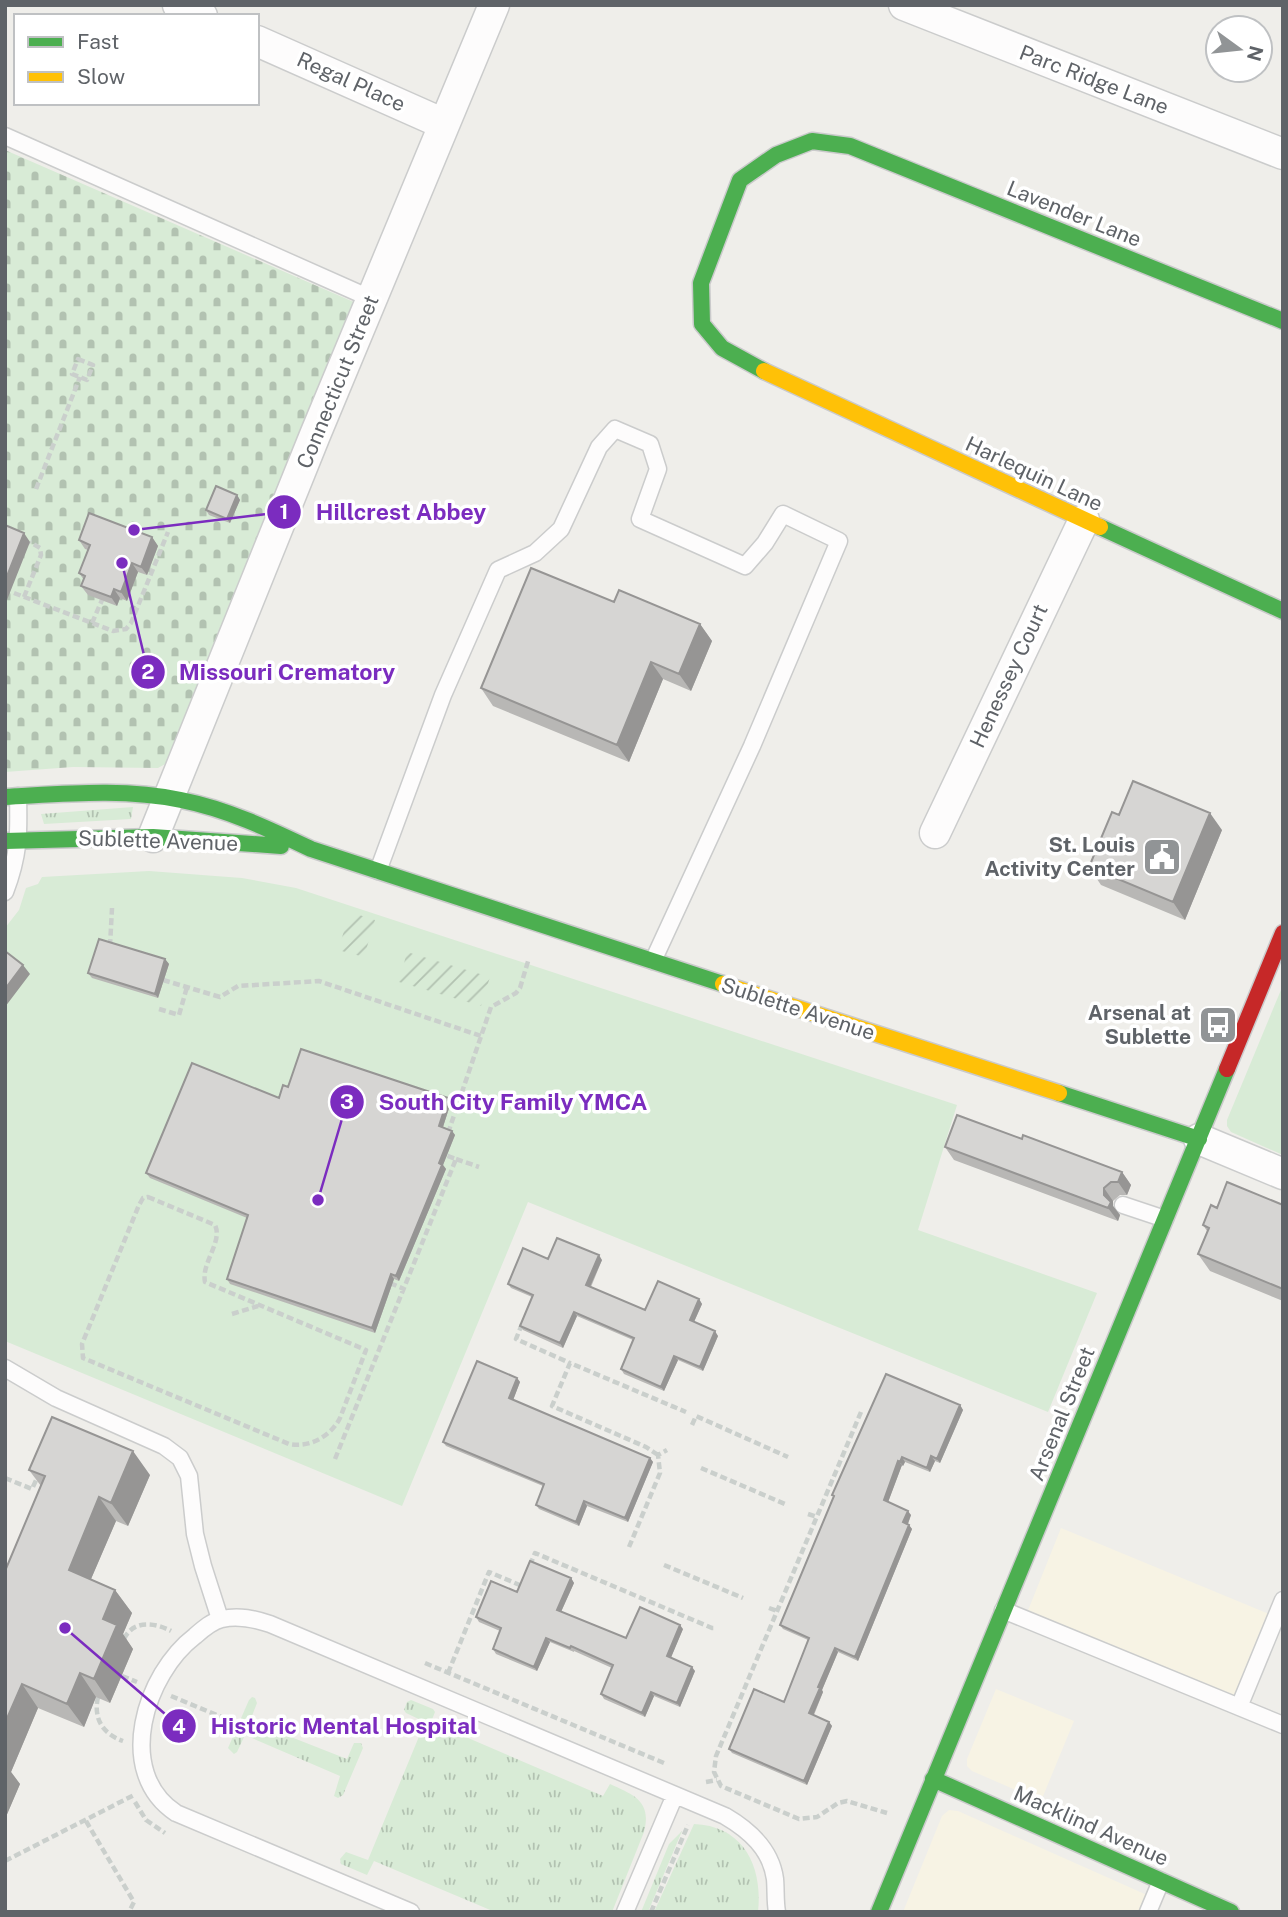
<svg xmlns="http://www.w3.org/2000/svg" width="1288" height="1917" font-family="'Public Sans',sans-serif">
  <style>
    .commercial { fill: #f7f3e4 }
    .grass { fill: url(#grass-tufts) }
    .cemetery { fill: url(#cemetery-stones) }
    .park { fill: #d8ebd6 }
    .garden { fill: url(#garden-furrows) }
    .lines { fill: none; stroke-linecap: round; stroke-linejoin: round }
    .lane-casing { stroke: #cbcccc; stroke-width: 19 }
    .street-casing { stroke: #cbcccc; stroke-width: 33 }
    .fast-casing { stroke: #cacacb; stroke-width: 19 }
    .slow-casing { stroke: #cacacb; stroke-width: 19 }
    .jam-casing { stroke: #cacacb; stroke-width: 19 }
    .path { stroke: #cacfcc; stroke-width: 4.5; stroke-dasharray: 7 3.5; stroke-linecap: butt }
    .lane { stroke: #fdfcfc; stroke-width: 16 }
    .street { stroke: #fdfcfc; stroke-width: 30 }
    .fast { stroke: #4caf50; stroke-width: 16 }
    .slow { stroke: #ffc107; stroke-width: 16 }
    .jam { stroke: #c62828; stroke-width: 16 }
    .wall { fill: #b8b7b5 }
    .shaded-wall { fill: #969594 }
    .building { fill: #d6d5d3; stroke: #969594; stroke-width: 2 }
    .labels { text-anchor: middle; stroke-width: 7; stroke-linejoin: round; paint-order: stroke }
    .street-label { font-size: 21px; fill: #5f6368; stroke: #fff }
    .poi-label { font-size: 21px; font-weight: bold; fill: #5f6368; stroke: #fff; text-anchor: end }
    .leader { fill: none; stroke: #7b2cbf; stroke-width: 2.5 }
    .callout-dot { fill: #7b2cbf; stroke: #fff; stroke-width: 2.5 }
    .mark-label { font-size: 21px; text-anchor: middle; font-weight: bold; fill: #fff }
    .callout-label { font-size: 23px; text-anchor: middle; font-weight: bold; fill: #7b2cbf; stroke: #fff; stroke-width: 7; stroke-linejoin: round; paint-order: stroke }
  </style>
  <defs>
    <pattern id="grass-tufts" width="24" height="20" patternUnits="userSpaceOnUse" patternTransform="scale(1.75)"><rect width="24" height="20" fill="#d8ebd6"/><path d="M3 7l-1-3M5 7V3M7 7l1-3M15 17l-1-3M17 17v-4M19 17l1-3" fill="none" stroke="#b2c2b1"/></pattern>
    <pattern id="cemetery-stones" width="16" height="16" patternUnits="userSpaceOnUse" patternTransform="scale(1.75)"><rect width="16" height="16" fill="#d8ebd6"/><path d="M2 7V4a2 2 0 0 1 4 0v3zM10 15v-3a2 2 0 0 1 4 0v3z" fill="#b2c2b1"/></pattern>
    <pattern id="garden-furrows" width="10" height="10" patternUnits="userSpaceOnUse" patternTransform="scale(1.75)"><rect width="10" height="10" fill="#d8ebd6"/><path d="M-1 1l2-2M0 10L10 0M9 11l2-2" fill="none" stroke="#b2c2b1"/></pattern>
  </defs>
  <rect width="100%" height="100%" fill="#efeeea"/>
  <path class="commercial" d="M1061,1528L1269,1614L1234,1699L1027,1613Z
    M996,1689L1074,1721L1041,1801L972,1771L967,1766V1759Z
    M949,1810L958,1811L1147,1895L1141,1912H903L942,1816Z"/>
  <path class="grass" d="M133,807L131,819L44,824L41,814Z
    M252,1697L255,1698L257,1703L250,1721L347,1759L354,1743H361L363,1748L343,1795L338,1798L334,1796L340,1776L245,1735L237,1752L234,1754L228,1748L249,1700Z
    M411,1700L433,1709L435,1712L431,1722L603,1796L610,1784C634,1795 652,1801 644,1832L612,1912H495L374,1861L367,1875L341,1864L340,1859L346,1852L368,1860L425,1722L406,1713L404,1710L407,1702Z
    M694,1824C744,1826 763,1867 758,1912H654Z
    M682,1831L648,1912H641L669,1844Z"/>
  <path class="cemetery" d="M5,150L356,303L167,763L158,768L73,767L5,772Z"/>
  <path class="park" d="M149,871L242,878L296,888L957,1105L918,1230L1097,1293L1048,1412L528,1202L402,1506L5,1341V928L19,910L26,888L38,884L42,877Z
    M1283,985V1155L1231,1132L1227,1126V1120Z"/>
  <path class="garden" d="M350,912L375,920L364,957L338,950Z
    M407,952L490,977L481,1006L399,982Z"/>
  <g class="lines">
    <defs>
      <path id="lane" d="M5,136L372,299
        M378,871L443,695L498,570L535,553L561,529L599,447L615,429L650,444L658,469L640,519L745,566L765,543L783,514L839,541L752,746L653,961
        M5,892C19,855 19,835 18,796
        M1123,1205L1165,1219
        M5,1368L56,1398L164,1446L180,1458L189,1476L195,1534L203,1566L220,1619
        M1003,1610L1283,1725
        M1239,1707L1283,1600
        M411,1912L176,1813C114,1772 145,1674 195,1636C203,1629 212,1621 222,1619C239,1615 255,1619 270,1624L725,1816C749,1830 771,1849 775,1879C776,1890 775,1901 777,1912
        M625,1912L675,1795
        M1148,1912L1161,1881"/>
      <path id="street" d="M178,5L202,16
        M904,5L1283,154
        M257,41L444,124
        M935,833L1084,520
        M153,837L315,435L494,5
        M1199,1139L1283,1174"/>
      <path id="fast" d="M764,371L722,348L702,324L701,283L740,180L776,155L812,141L850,146L1283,321
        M1100,527L1283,611
        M5,797C64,794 123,788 181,800C227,809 269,829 311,849L723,984
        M5,841L153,837L281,846
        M1059,1093L1199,1139
        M933,1779L1231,1912
        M879,1912L1227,1069"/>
      <path id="slow" d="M764,371L1100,527
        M723,984L1059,1093"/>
      <path id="jam" d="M1227,1069L1283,933"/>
    </defs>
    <use href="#lane" class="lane-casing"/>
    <use href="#street" class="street-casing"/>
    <use href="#fast" class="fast-casing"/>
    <use href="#slow" class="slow-casing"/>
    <use href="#jam" class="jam-casing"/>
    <path class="path" d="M78,359L93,365L87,380L72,374Z
      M36,489L80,377
      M14,593L113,631L126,629L131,623L168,532
      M24,597L41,555L40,548L30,542
      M92,623L102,600
      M110,946L112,908
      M163,980L220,997L238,986L319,981L481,1036
      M159,1009L179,1015L187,987
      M448,1133L491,1007L516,993L520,988L529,958
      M456,1159L479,1167
      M148,1197L215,1225C223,1242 201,1263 205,1282L366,1350L340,1418C331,1436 310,1448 289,1444L83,1358L82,1344L139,1205L143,1198Z
      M390,1283L404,1289
      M232,1314L258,1306
      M522,1324L516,1339L570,1363
      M861,1412L716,1756L714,1772L721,1786L799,1819L817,1817L838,1803L847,1801L887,1813
      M692,1425L696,1416L788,1457
      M658,1455L646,1447L552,1406L570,1363L686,1412
      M335,1459L456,1159L442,1154
      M701,1468L785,1504
      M5,1478L32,1489L38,1476
      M808,1514L817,1517
      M629,1547L660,1473L658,1455L667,1450
      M530,1565L535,1553L712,1628H716
      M664,1565L743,1598
      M769,1608L777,1611
      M124,1639C133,1620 154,1622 171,1631
      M425,1663L664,1763
      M448,1673L489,1572L522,1586L523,1583
      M122,1676L137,1682
      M171,1696L224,1718
      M98,1697C93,1719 103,1734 123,1741
      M706,1782L717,1780
      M135,1802L146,1820L165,1833
      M86,1821L134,1902L129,1912
      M5,1861L134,1795
      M651,1912L688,1825"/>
    <use href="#lane" class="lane"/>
    <use href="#street" class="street"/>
    <use href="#fast" class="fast"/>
    <use href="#slow" class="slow"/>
    <use href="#jam" class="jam"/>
  </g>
  <path class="wall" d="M237,495L240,500L230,523L209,515L206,510Z
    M152,537L158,546L147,575L138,572L127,601L120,598L117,606L88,595L81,586L84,580L79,573L88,550L85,549L79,540Z
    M614,602L700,624L712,641L691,691L663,679L629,762L493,706L481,688Z
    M1119,815L1222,830L1185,920L1101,885L1089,867Z
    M165,959L169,964L158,998L92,978L88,973Z
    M288,1087L451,1102L443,1127L452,1131L455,1135L443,1165L446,1169L399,1281L394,1279L375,1333L230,1284L227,1279L247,1218L150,1178L146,1173L279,1098Z
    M1022,1139L1122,1172L1131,1185L1127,1195H1120L1113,1201V1206L1120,1215L1118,1221L954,1160L945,1147Z
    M1283,1205V1301L1210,1271L1198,1254L1207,1231L1203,1225L1217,1208Z
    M548,1259L602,1260L591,1287L645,1310L699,1299L702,1304L694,1322L718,1336L703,1371L678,1360L664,1391L624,1374L621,1369L633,1340L577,1316L563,1348L523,1330L520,1326L532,1297L511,1288L508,1284Z
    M517,1378L520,1382L513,1400L650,1458L653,1462L628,1522L587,1506L579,1526L539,1509L536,1505L543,1486L446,1446L443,1442Z
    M960,1405L963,1410L940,1463L935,1461L930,1472L905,1462L903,1466L902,1465L888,1502L911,1515L908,1524L912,1529L858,1661L838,1652L822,1690L823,1692L814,1715L829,1722L832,1726L807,1785L732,1753L729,1749L784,1702L808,1640L783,1629L780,1625L834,1497L832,1495Z
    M29,1470L150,1475L128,1526L116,1521L91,1579L115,1590L132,1613L123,1634L133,1649L110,1703L96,1697L84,1727L38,1708L11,1772L20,1784L5,1819V1571L41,1486Z
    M571,1578L574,1583L561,1612L626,1638L683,1629L671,1657L695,1671L680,1707L654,1696L645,1717L604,1699L601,1694L612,1668L574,1651V1652L550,1642L537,1671L496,1654L493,1649L500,1631L479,1622L476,1617Z"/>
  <path class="shaded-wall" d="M237,495L240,500L230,523L227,519Z
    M24,533L30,542L5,605V581Z
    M152,537L158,546L147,575L141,567Z
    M132,563L138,572L127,601L121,592Z
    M114,589L120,598L117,606L111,597Z
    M700,624L712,641L691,691L679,674Z
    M651,662L663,679L629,762L617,745Z
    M1210,813L1222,830L1185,920L1173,902Z
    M165,959L169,964L158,998L155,994Z
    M23,965L30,974L5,1007V989Z
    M448,1098L451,1102L442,1130L439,1126Z
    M452,1131L455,1135L443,1165L446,1169L399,1281L396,1276Z
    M1122,1172L1131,1185L1127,1195L1118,1182Z
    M1104,1188L1113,1201V1206L1120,1215L1118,1221L1108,1208L1104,1195Z
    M599,1255L602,1260L589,1289L586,1285Z
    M391,1274L394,1279L375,1333L372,1328Z
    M699,1299L702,1304L693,1324L690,1320Z
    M574,1312L577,1316L563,1348L560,1343Z
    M715,1331L718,1336L703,1371L700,1367Z
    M674,1356L678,1360L664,1391L661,1387Z
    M517,1378L520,1382L512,1403L509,1398Z
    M960,1405L963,1410L940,1463L937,1459Z
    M133,1451L150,1475L128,1526L111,1503Z
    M931,1456L935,1461L930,1472L927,1468Z
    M902,1457L905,1462L903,1466L900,1462Z
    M650,1458L653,1462L628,1522L625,1518Z
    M898,1461L902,1465L887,1505L884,1500Z
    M99,1497L116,1521L85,1593L69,1570Z
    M584,1501L587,1506L579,1526L576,1522Z
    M908,1511L911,1515L907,1526L903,1522Z
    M909,1525L912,1529L858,1661L855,1657Z
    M571,1578L574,1583L560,1614L557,1610Z
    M115,1590L132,1613L123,1634L133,1649L110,1703L94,1679L103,1619Z
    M680,1625L683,1629L670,1660L667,1656Z
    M546,1638L550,1642L537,1671L534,1667Z
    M835,1648L838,1652L822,1690L823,1692L812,1718L809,1713L818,1687Z
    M692,1667L695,1671L680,1707L677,1703Z
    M80,1673L96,1697L84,1727L67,1704Z
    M22,1684L38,1708L11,1772L20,1784L5,1819V1723Z
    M651,1692L654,1696L645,1717L642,1713Z
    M829,1722L832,1726L807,1785L804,1781Z"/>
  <path class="building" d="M216,486L237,495L227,519L206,510Z
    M89,513L152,537L141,567L132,563L121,592L114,589L111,597L81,586L85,576L79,573L90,545L79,540Z
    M5,525L24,533L5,581Z
    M531,568L614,602L619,590L700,624L679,674L651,662L617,745L481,688Z
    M1133,781L1210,813L1173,902L1089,867L1112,812L1119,815Z
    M99,939L165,959L155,994L88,973Z
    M5,951L23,965L5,989Z
    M301,1049L448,1098L439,1126L452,1131L439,1163L442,1165L396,1276L391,1274L372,1328L227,1279L248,1215L146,1173L192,1063L279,1098L283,1085L288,1087Z
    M957,1115L1022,1139L1023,1135L1122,1172L1118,1182H1111L1104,1188V1195L1111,1202L1108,1208L945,1147Z
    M1227,1182L1283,1205V1289L1198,1254L1209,1228L1203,1225L1211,1205L1217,1208Z
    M557,1238L599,1255L586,1285L645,1310L658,1281L699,1299L690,1320L715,1331L700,1367L674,1356L661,1387L621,1369L634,1338L574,1312L560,1343L520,1326L533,1295L508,1284L523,1248L548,1259Z
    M477,1361L517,1378L509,1398L650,1458L625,1518L584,1501L576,1522L536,1505L544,1484L443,1442Z
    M886,1374L960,1405L937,1459L931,1456L927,1468L902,1457L900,1462L898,1461L884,1500L908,1511L903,1522L909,1525L855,1657L835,1648L818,1687L820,1688L809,1713L829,1722L804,1781L729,1749L754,1689L784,1702L809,1638L780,1625L834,1496L832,1495Z
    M52,1417L133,1451L111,1503L99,1497L69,1570L115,1590L103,1619L117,1625L94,1679L80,1673L67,1704L22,1684L5,1723V1571L45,1476L29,1470Z
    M530,1561L571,1578L557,1610L626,1638L640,1607L680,1625L667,1656L692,1667L677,1703L651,1692L642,1713L601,1694L613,1665L571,1646L570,1648L546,1638L534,1667L493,1649L501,1628L476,1617L491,1581L517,1592Z"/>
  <defs>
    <symbol id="civic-square" viewBox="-11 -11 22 22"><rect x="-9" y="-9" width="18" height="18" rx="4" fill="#919496" stroke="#fff"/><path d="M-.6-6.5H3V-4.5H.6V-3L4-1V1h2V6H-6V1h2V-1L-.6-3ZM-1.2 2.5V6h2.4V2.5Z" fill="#fff"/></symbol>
    <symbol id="bus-square" viewBox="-11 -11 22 22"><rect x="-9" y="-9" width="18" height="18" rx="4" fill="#919496" stroke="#fff"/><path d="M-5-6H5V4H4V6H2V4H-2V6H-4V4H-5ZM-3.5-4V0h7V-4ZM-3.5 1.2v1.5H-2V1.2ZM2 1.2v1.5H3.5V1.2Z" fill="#fff"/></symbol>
  </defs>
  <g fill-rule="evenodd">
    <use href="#civic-square" x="1140" y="835" width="44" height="44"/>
    <use href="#bus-square" x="1196" y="1003" width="44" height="44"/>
  </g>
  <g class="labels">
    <g class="street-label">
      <text transform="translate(1094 80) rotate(21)" y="7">Parc Ridge Lane</text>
      <text transform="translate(351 82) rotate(24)" y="7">Regal Place</text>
      <text transform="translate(1074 214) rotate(22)" y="7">Lavender Lane</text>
      <text transform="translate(338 382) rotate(-68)" y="7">Connecticut Street</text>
      <text transform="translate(1034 474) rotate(25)" y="7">Harlequin Lane</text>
      <text transform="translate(1009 676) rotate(-65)" y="7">Henessey Court</text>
      <text transform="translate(158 841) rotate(2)" y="7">Sublette Avenue</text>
      <text transform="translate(798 1009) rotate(18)" y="7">Sublette Avenue</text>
      <text transform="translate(1062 1414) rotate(-68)" y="7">Arsenal Street</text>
      <text transform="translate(1091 1826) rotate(24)" y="7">Macklind Avenue</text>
    </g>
    <g class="poi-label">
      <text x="1135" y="852">St. Louis<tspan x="1135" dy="24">Activity Center</tspan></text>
      <text x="1191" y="1020">Arsenal at<tspan x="1191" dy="24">Sublette</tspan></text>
    </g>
  </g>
  <path class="leader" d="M134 530L284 512M122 563L148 672M318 1200L347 1102M65 1628L179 1726"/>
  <g class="callout-dot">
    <circle cx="134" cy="530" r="7"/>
    <circle cx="122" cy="563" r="7"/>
    <circle cx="318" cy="1200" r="7"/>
    <circle cx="65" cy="1628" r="7"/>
    <circle cx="284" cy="512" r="18"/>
    <circle cx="148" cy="672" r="18"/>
    <circle cx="347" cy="1102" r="18"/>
    <circle cx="179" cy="1726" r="18"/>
  </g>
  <g class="mark-label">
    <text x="284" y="519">1</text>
    <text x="148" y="679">2</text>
    <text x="347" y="1109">3</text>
    <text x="179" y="1734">4</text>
  </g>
  <g class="callout-label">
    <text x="401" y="520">Hillcrest Abbey</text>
    <text x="287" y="680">Missouri Crematory</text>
    <text x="513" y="1110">South City Family YMCA</text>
    <text x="344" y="1734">Historic Mental Hospital</text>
  </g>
  <rect width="1288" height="1917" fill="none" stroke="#5f6368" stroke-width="14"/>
  <rect x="14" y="14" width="245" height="91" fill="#ffffff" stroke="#bfc1c3" stroke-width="2"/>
  <rect x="28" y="37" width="35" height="10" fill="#4caf50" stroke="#bfc1c3" stroke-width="2"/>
  <text x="77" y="49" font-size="21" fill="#5f6368">Fast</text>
  <rect x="28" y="72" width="35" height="10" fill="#ffc107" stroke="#bfc1c3" stroke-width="2"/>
  <text x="77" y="84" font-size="21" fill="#5f6368">Slow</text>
  <g transform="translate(1239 49) rotate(105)"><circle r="33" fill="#ffffff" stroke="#bfc1c3" stroke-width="2"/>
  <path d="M0-5L12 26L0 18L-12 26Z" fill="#919496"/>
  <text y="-10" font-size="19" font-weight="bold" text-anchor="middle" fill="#5f6368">N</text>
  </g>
</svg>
